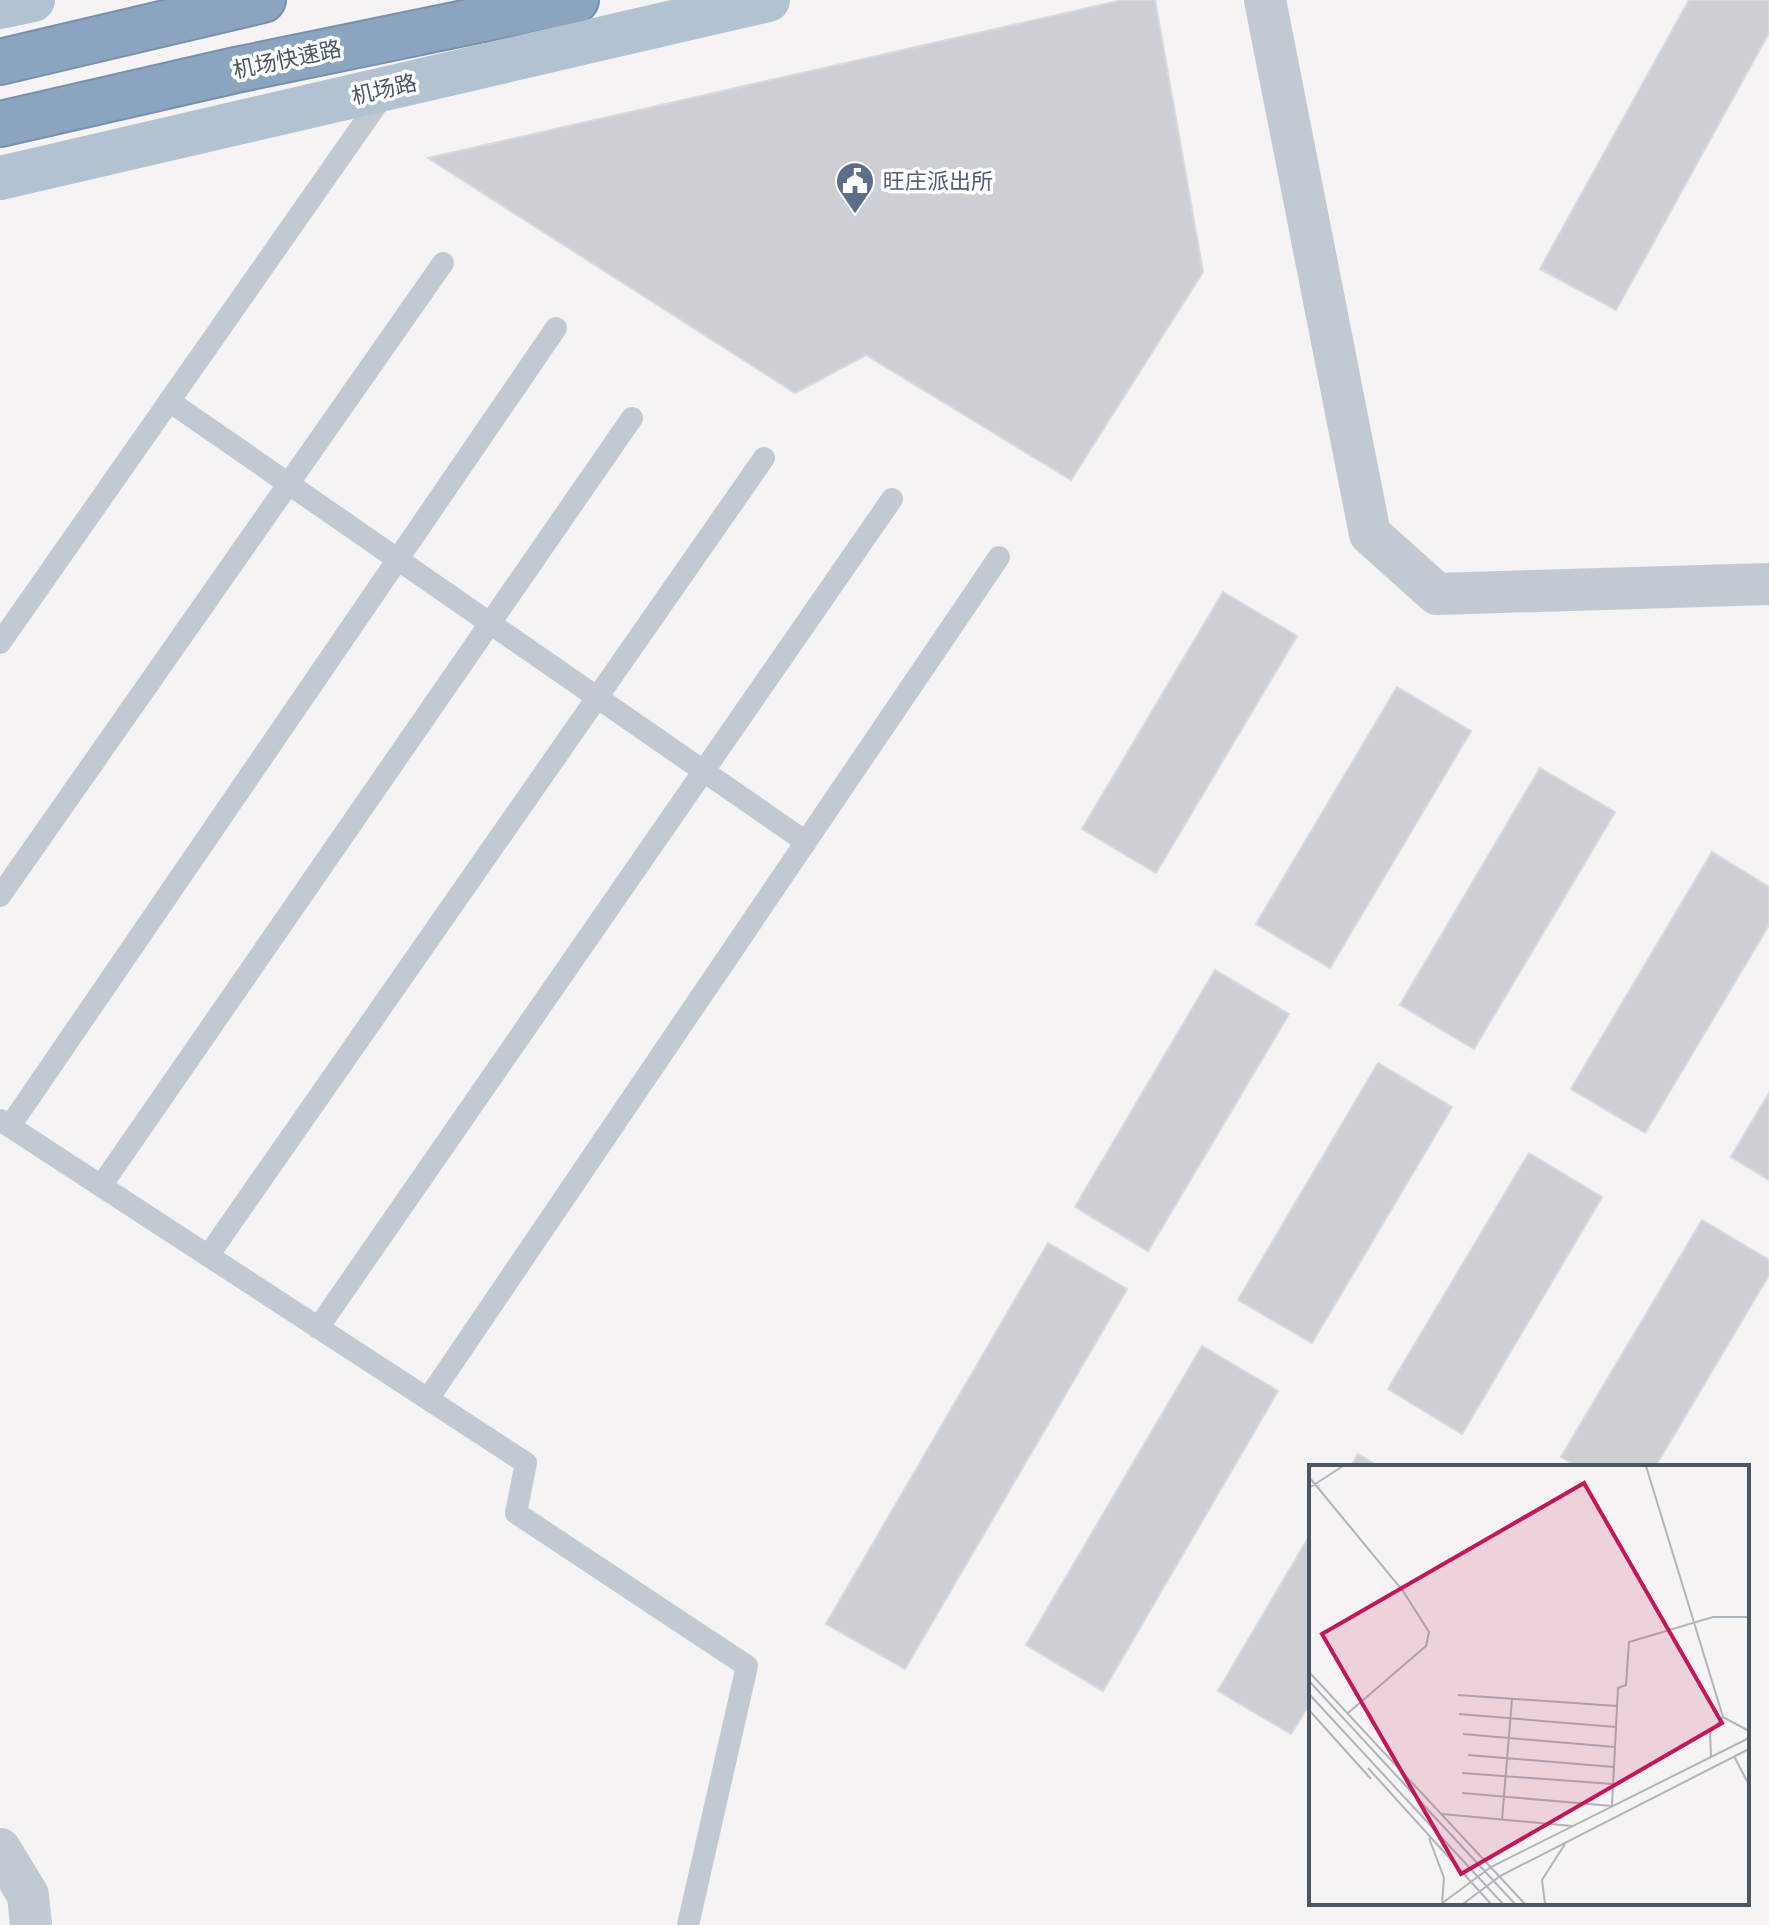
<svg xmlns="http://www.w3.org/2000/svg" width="1769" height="1925" font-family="Roboto,'Noto Sans SC',sans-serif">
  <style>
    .building { fill: #cdcfd5; stroke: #d7d9de; stroke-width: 2 }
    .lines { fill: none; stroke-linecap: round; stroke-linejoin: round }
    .highway-casing { stroke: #7690ad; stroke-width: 48 }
    .lane { stroke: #c1cad2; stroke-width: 22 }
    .street { stroke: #c1cad2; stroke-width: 42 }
    .primary { stroke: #b3c2d1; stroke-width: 44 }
    .highway { stroke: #8ba5c1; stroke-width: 44 }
    .labels { text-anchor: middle; stroke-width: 7; stroke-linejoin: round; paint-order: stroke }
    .street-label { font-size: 22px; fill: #4a5661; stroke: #fff }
    .service-label { font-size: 22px; fill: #4e5e75; stroke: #fff; text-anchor: start }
    .inset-road { fill: none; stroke: #b1b4b9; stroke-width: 2 }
    .view { fill: #c2185b; fill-opacity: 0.15; stroke: #c2185b; stroke-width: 4 }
    .inset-edge { fill: none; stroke: #4a5661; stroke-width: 4 }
  </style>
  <rect width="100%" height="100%" fill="#f5f3f3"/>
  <path class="building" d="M1123,0H1155L1203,272L1071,480L866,355L795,393L428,158Z
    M1689,0H1769V33L1616,310L1540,269Z
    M1223,592L1297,636L1156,873L1082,829Z
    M1397,687L1471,731L1330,968L1256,924Z
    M1540,768L1615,812L1474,1049L1400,1005Z
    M1712,852L1769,887V925L1645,1133L1571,1089Z
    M1215,970L1289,1014L1148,1251L1075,1207Z
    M1378,1063L1452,1107L1312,1343L1238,1300Z
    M1769,1093V1180L1731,1157Z
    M1529,1153L1602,1197L1462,1434L1388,1389Z
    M1702,1220L1769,1260V1275L1655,1467H1578L1561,1457Z
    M1048,1243L1127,1289L905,1669L826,1624Z
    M1202,1346L1278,1391L1103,1691L1026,1645Z
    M1358,1454L1380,1467H1350Z
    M1311,1533V1702L1291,1734L1218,1691Z"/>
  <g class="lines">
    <defs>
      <path id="highway" d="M0,62L263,0
        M0,124L236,70L576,0"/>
    </defs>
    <use href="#highway" class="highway-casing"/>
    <path class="lane" d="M169,401L806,842
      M0,643L387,90
      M0,896L443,263
      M0,1120L526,1463L516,1513L747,1666L688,1925
      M10,1126L556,328
      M101,1186L632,418
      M208,1256L764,458
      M318,1328L892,499
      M428,1399L999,557"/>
    <path class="street" d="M1265,0L1370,534L1437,594L1769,584
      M0,1849L28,1895L31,1925"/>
    <path class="primary" d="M0,7L33,0
      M0,178L768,0"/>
    <use href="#highway" class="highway"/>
  </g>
  <defs>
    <symbol id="civic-pin" viewBox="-11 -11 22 30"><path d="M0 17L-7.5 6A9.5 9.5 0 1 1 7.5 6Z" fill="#5c6f8a" stroke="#fff"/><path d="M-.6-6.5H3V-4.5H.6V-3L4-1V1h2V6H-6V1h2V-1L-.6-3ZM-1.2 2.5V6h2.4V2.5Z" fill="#fff"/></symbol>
  </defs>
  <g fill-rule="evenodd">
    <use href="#civic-pin" x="833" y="159" width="44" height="60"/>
  </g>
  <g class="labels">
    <g class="street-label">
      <text transform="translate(287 59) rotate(-12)" y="8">机场快速路</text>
      <text transform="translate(384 89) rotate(-13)" y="8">机场路</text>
    </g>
    <g class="service-label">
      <text x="883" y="189">旺庄派出所</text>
    </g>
  </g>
  <g transform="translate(1309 1465)">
    <rect width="440" height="440" fill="#f5f3f3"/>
    <path class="inset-road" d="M337,1L414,252M0,12L94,126L120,167L117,181L39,248M0,23L34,1M0,207L216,439M0,216L206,439M0,229L194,439M149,230L308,241M0,245L62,314M150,249L307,262M154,269L306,282M159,290L305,302M425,291L440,320M402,292L401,268L414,252L440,266M59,303L182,439M153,308L304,319M153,328L303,341L309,223L317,220L320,177L404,152H440M133,349L263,361M193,355L203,234M120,373L135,413L133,439M132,439L182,402L440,273M154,439L191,411L440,284M236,439L233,415L256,379"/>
    <path class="view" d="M275,18L413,258L152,409L13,169Z"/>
    <rect width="440" height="440" class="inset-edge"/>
  </g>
</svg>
